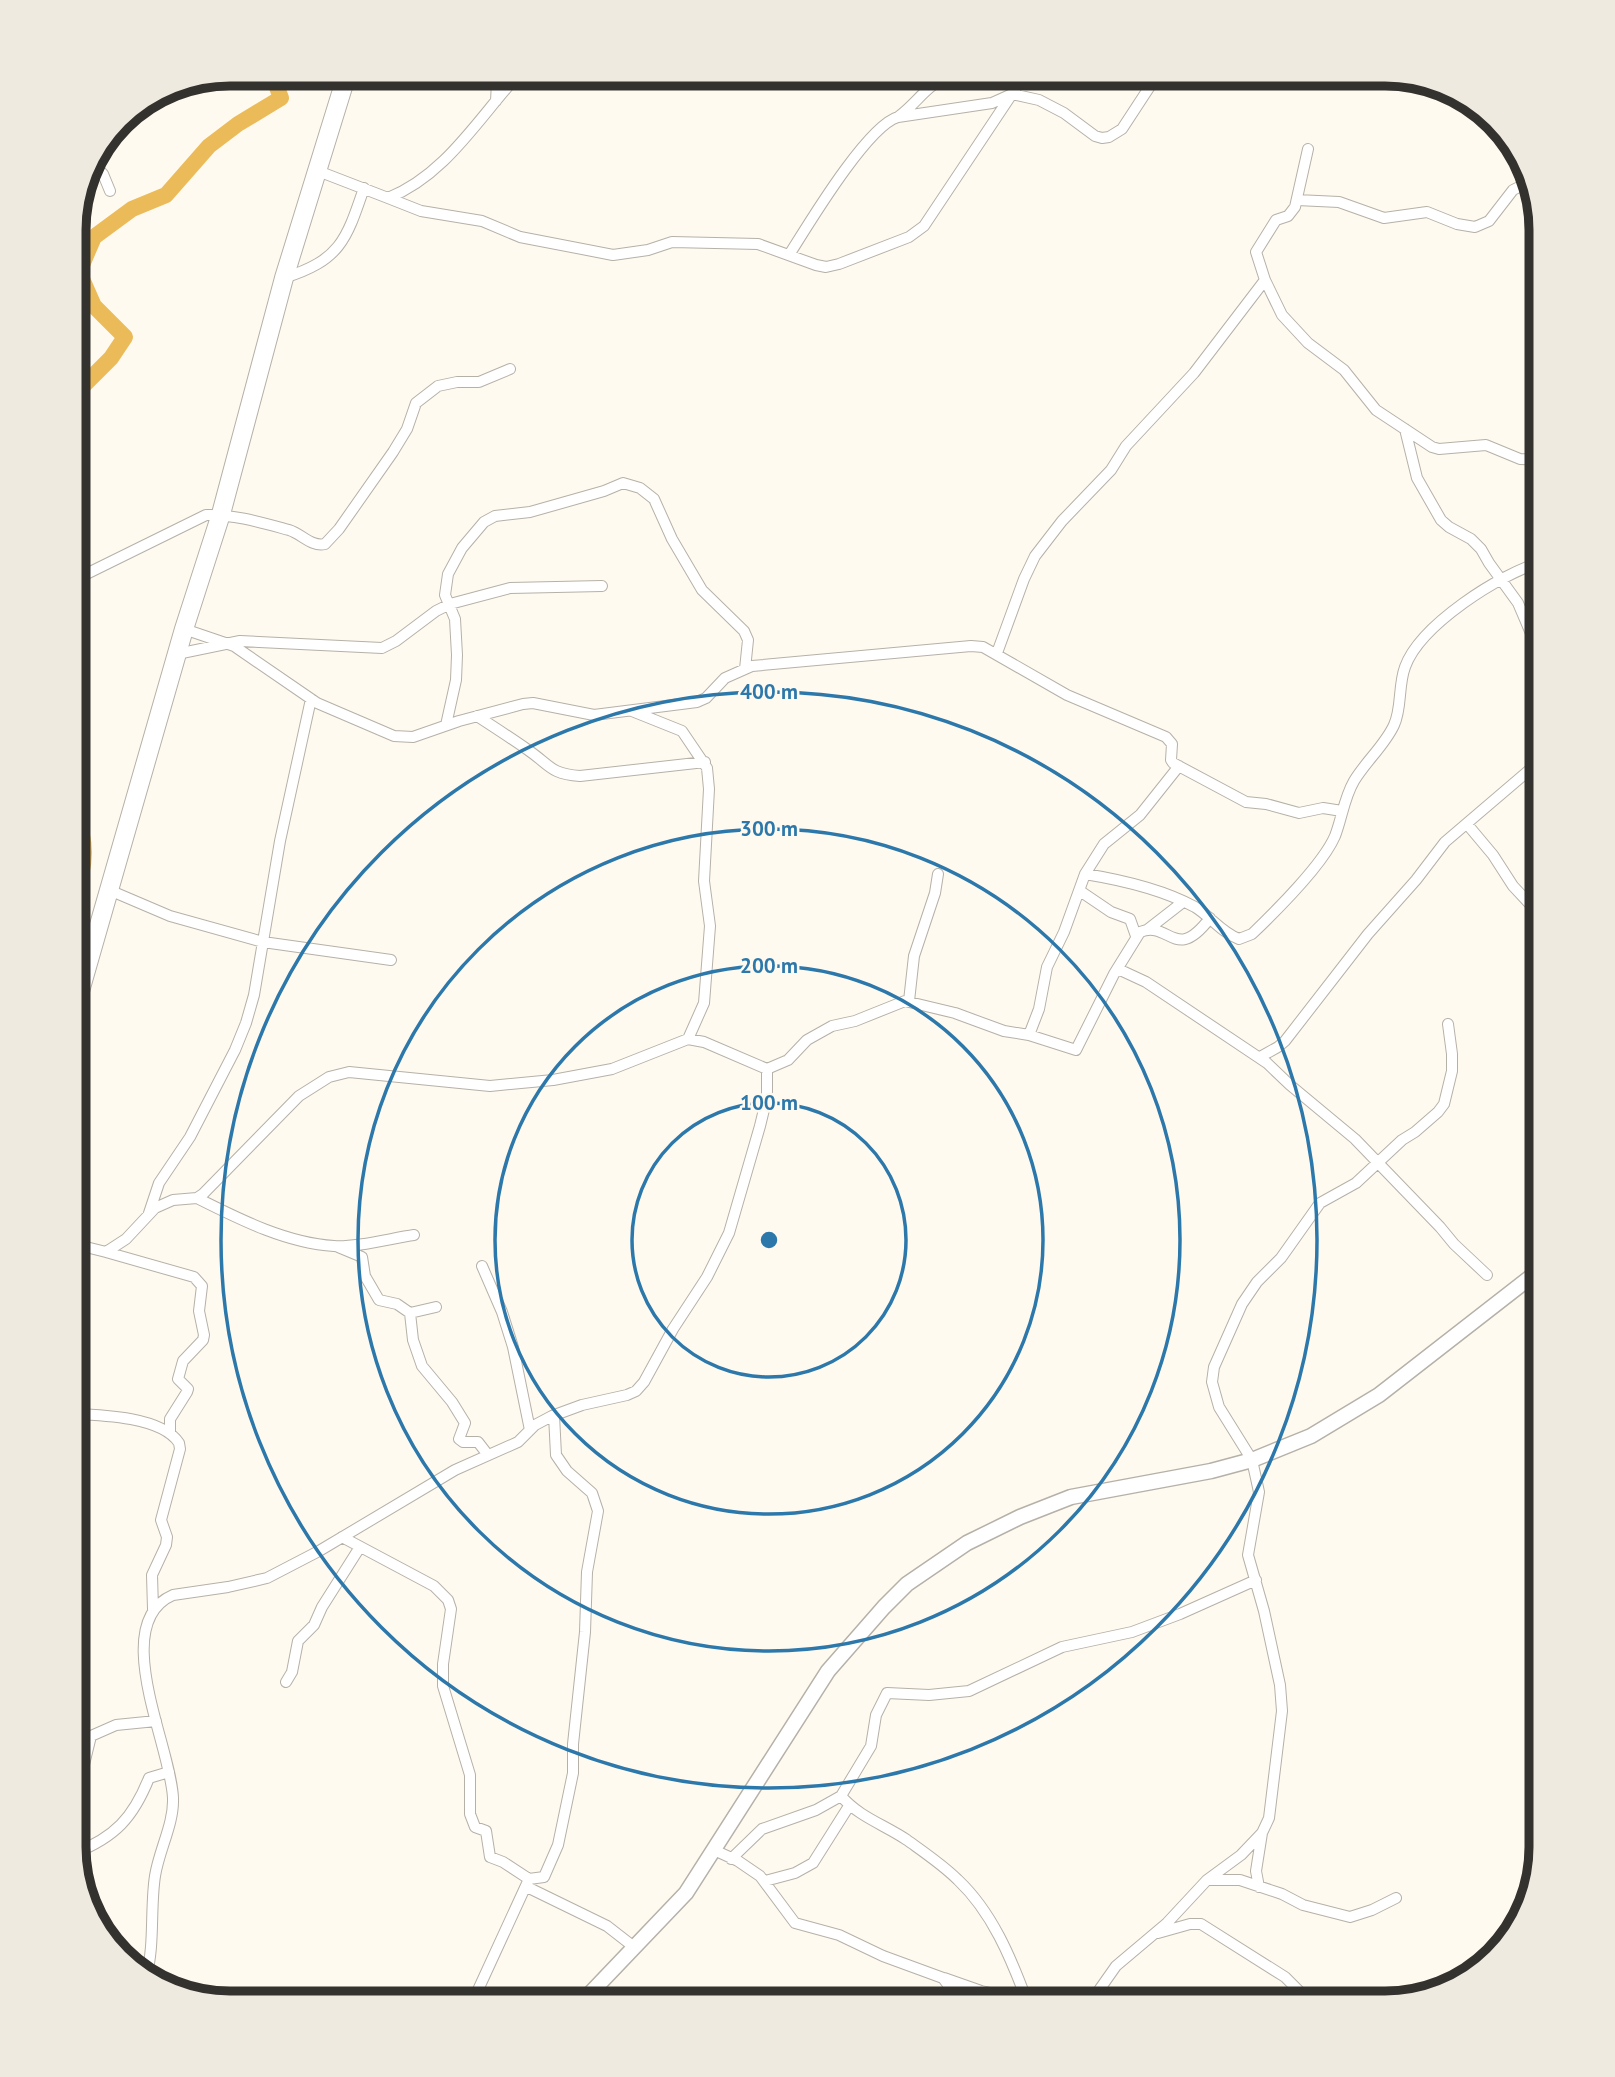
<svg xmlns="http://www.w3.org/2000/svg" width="1615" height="2077" font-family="'PT Sans',sans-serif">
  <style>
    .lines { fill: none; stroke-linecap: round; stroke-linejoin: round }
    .river { stroke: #ebbb5a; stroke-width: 16 }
    .minor-casing { stroke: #b6b1a8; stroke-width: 12 }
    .secondary-casing { stroke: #b6b1a8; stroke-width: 17 }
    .trunk-casing { stroke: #b6b1a8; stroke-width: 20 }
    .minor { stroke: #fff; stroke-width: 10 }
    .secondary { stroke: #fff; stroke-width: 14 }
    .trunk { stroke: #fff; stroke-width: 18 }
    .ring { fill: none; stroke: #2d78ab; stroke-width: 3.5 }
    .rim { fill: none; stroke: #34322e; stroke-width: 9 }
    .centre { fill: #2d78ab; stroke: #fffaf0; stroke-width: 3.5 }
    .ring-label { font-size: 21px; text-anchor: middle; font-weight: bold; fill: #2d78ab; stroke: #fffaf0; stroke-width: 5; stroke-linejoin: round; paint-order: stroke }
  </style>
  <rect width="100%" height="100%" fill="#fffaf0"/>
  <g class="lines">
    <path class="river" d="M74,385H84L111,358L125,337L94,306L79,272L94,237L132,209L166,195L209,146L238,124L281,98L272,74
      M74,893C88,865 87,839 74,811"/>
    <defs>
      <path id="minor" d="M495,74L497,82L496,101
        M898,117C916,104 925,87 946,77
        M90,161L103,174L110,191
        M318,171L388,198C446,175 479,117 519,74
        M388,198L421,211L482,221L520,237L613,255L648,250L672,242L758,244L816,265L826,267L839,264L909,237L924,226L1012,94L1039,100L1064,113L1095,136L1102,138L1109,137L1122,129L1158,74
        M1297,200L1339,202L1384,218L1427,212L1457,224L1475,227L1489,221L1513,190L1527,183
        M789,255C808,225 867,126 898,117L992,103L1012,94L1025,74
        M284,278C340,260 346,241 364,188
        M1265,280L1256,252L1276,220L1288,216L1295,207L1308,149
        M1405,429L1417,478L1441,520L1449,527L1471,539L1481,549L1489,563L1518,603L1541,657
        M74,580L206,515C233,514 263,523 289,530C302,534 311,547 325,544L339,529L393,452L407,429L416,403L438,386L457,382H479L510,369
        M184,629L234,646L317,703L394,736L413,737L459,721L523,704L533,703L594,715L697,702L706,698L725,678L752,666L971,646L983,647L1067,695L1166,737L1172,744L1171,760L1173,763L1246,802L1266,804L1299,813L1323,808L1342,811
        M997,653L1024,579L1035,556L1062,521L1111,470L1126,446L1194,373L1265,280L1282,315L1308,343L1344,370L1376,410L1432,447L1439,449L1486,445L1520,459L1541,460
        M177,654L240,641L382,648L396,641L436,611L450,604L510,588L602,586
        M632,711L682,731L707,768L709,789L704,881L710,926L704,1003L688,1039
        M477,716C494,727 511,738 528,750C550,765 550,774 580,776L705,762
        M446,725L456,680L457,655L455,619L445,595L448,574L462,548L484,522L495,516L530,512L604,491L623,483L640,488L654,499L672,539L702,590L744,631L748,640L745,669
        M1467,824L1493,855L1513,886L1541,916
        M1085,874C1122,880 1162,889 1195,907C1210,916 1222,933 1239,939L1252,934C1275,912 1323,864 1335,836C1342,818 1344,798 1354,781C1366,761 1385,745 1394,725C1402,708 1398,686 1405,667C1420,625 1500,574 1541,562
        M109,890L170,916L263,942L391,960
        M1080,891L1111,912L1130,919L1136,936
        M1147,930L1183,902
        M1118,969L1146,982L1267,1063L1290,1085L1355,1139L1440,1227L1454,1244L1487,1275
        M909,1001L914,956L935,893L938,874
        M1029,1035L1039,1009L1047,967L1064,932L1085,874L1104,844L1140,815L1179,766
        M1260,1057L1278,1047L1285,1041L1368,934L1416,880L1445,842L1541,760
        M197,1198C239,1219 286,1243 334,1246C356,1248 392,1238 414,1235
        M149,1213L159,1183L190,1137L235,1050L246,1023L254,995L280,841L311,699
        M74,1244L106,1252L126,1239L155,1208L173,1200L197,1198L203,1194L299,1096L329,1077L349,1072L490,1086L553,1080L612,1069L688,1039L704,1042L767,1069L788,1060L807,1040L832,1026L855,1021L905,1001L955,1013L1004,1031L1029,1035L1076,1050L1114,974L1140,932C1170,920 1175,964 1210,918
        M338,1247L362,1257L365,1276L379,1300L397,1304L410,1313L436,1307
        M106,1252L194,1277L202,1286L199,1311L204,1335L203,1340L183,1361L178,1379L188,1389L187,1392L170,1419V1433
        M482,1266L502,1312L513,1347L530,1430
        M410,1313L413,1340L422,1366L452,1402L465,1423L459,1439L463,1442H478L488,1455
        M74,1414C103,1415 162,1417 179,1443L180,1449L161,1520L167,1537L166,1545L152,1575L153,1609
        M342,1537L434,1586L448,1600L451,1609L443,1664V1686L470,1775V1814L475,1827L486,1831L490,1857L503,1862L529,1879
        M286,1682L292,1672L298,1641L314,1625L322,1607L360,1547
        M841,1796C859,1817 885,1825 907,1840C925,1853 943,1865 958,1880C992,1912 1011,1958 1027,2001
        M74,1805L91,1736L116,1725L156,1721
        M714,1850L738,1861L760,1876L795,1923L839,1935L883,1956L943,1978L961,2003
        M75,1853C115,1837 133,1818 149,1778L169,1772
        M731,1859L762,1829L816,1810L841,1796L871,1746L876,1715L887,1693L929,1695L969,1691L1062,1647L1132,1632L1180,1614L1256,1580
        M1208,1880H1240L1282,1894L1303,1905L1350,1917L1372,1910L1396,1898
        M765,1881L795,1873L813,1863L849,1806
        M527,1887L607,1926L634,1947
        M1259,1887L1256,1871L1262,1833
        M1158,1933L1190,1924H1201L1285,1977L1311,2003
        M146,1977C155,1945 150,1908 155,1876C159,1850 174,1824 173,1798C171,1746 108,1623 173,1595L228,1587L267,1578L319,1551L455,1470L518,1442L535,1425L552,1416L582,1405L627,1395L636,1391L644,1382L673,1329L707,1277L729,1233L760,1126L767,1097V1069
        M944,1978L981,1991L1038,2003
        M472,2003L529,1879L544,1877L558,1845L573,1773V1744L585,1632L587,1572L598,1511L592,1493L567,1471L556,1455L554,1415
        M1090,2003L1116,1966L1167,1923L1207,1880L1241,1855L1262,1833L1269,1818L1282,1711L1280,1685L1264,1611L1248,1555L1259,1492L1252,1460L1219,1407L1212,1382L1214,1367L1242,1304L1257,1282L1281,1258L1320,1203L1356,1183L1402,1140L1415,1132L1438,1112L1444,1104L1452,1071V1054L1448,1024"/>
      <path id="secondary" d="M581,2003L686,1893L828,1671L884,1607L907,1584L967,1543L1020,1517L1071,1497L1211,1471L1252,1460L1311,1436L1379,1395L1541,1269"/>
      <path id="trunk" d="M74,1012L184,629L221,514L284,278L347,74"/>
    </defs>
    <use href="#minor" class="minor-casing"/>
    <use href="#secondary" class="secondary-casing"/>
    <use href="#trunk" class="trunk-casing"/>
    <use href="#minor" class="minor"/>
    <use href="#secondary" class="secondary"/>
    <use href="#trunk" class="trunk"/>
  </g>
  <g class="ring">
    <circle cx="769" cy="1240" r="137"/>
    <circle cx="769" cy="1240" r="274"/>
    <circle cx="769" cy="1240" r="411"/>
    <circle cx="769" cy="1240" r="548"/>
  </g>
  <path d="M0 0H1615V2077H0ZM230 86H1385A144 144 0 0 1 1529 230V1847A144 144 0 0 1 1385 1991H230A144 144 0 0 1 86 1847V230A144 144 0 0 1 230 86Z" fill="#efeae0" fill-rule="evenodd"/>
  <path class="rim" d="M230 86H1385A144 144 0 0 1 1529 230V1847A144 144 0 0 1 1385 1991H230A144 144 0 0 1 86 1847V230A144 144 0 0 1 230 86Z"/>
  <circle cx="769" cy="1240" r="10" class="centre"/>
  <g class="ring-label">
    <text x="769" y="699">400 m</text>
    <text x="769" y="836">300 m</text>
    <text x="769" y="973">200 m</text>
    <text x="769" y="1110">100 m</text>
  </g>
</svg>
